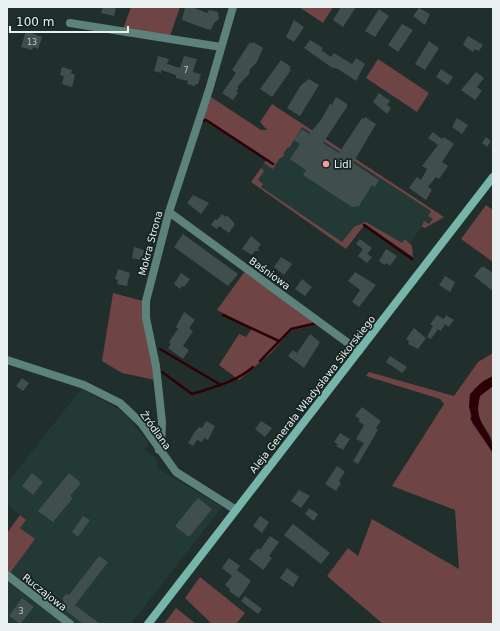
<svg xmlns="http://www.w3.org/2000/svg" width="500" height="631" font-family="'DejaVu Sans',sans-serif">
  <style>
    .built { fill: #223936 }
    .green { fill: #6f4445 }
    .water { fill: #2c0005 }
    .lines { fill: none; stroke-linecap: round; stroke-linejoin: round }
    .stream { stroke: #2c0005; stroke-width: 2.5 }
    .building { fill: #404f4d }
    .street { stroke: #5d827c; stroke-width: 8 }
    .secondary { stroke: #77b4aa; stroke-width: 8 }
    .poi-dot { fill: #f59b9c; stroke: #162422; stroke-width: 1.5 }
    .labels { text-anchor: middle; stroke-width: 3.5; stroke-linejoin: round; paint-order: stroke }
    .number-label { font-size: 8px; fill: #bec8c6 }
    .poi-label { font-size: 10px; fill: #e8f1ef; stroke: #162422; text-anchor: start }
    .street-label { font-size: 10px; fill: #e8f1ef; stroke: #162422 }
  </style>
  <rect width="100%" height="100%" fill="#202e2c"/>
  <path class="built" d="M295,119L444,217L425,228L422,227L410,243L412,246L413,257L365,224L346,249L251,182Z
    M82,388L120,410L133,423L149,444L145,450L156,458L158,468L222,507L131,624H75L10,573L20,528L26,520L7,504V483Z
    M7,579L66,624H11L7,621Z"/>
  <path class="green" d="M131,7H180L170,36L123,29Z
    M299,7H333L323,23Z
    M378,59L429,93L417,112L366,78Z
    M211,97L261,130H267L260,122L272,104L444,217L425,228L422,227L424,221L429,224L433,219L428,216L431,211L302,127L289,148L288,147L283,154L285,155L279,159L273,169L264,163L267,159L203,117Z
    M261,168L264,171L258,180L263,184L261,187L342,242L354,227L366,222L402,243L405,239L412,246L413,257L365,224L346,249L251,182Z
    M486,205L493,210V262L461,239Z
    M245,271L317,324L290,331L271,353L239,380L219,365L239,334L246,337L252,328L217,310Z
    M113,293L143,301L155,380L122,373L102,361Z
    M493,353V376L485,380L474,389L469,406L472,423L493,453V624H383L327,576L348,548L358,556L372,519L459,569L455,510L392,486L444,404L440,399L366,376L369,372L454,396L478,362Z
    M493,386V443C491,439 490,435 487,431C478,417 475,414 480,396Z
    M20,515L26,520L20,528L35,539L10,573L7,570V533Z
    M200,577L245,613L236,624H212L185,598Z
    M176,608L196,624H164Z"/>
  <path class="water" d="M493,376V386L480,396C472,425 493,428 493,453L470,418L472,417L469,406L470,394L482,382Z"/>
  <g class="lines">
    <path class="stream" d="M203,121L206,120L273,164
      M364,225L412,259
      M223,315L279,341
      M160,349L221,385
      M260,361L291,329L317,323
      M162,372L192,394C214,387 236,382 253,367"/>
  </g>
  <path class="building" d="M103,7H116L114,16L101,13Z
    M185,7H192L207,13L209,10L218,12L219,19L214,23L211,30L204,28L182,20Z
    M341,7H356L343,27L333,20Z
    M419,8L430,14L425,25L413,16Z
    M379,9L389,16L375,37L365,31Z
    M294,20L304,27L294,42L286,37Z
    M402,24L413,30L398,52L388,45Z
    M26,31L42,37L38,49L33,47L32,50L21,47Z
    M468,36L483,45L479,51L475,49L473,52L463,45Z
    M310,40L323,48L321,50L331,57L334,53L352,64L356,58L365,64L356,81L338,69L331,67L304,48Z
    M429,41L439,48L425,70L415,64Z
    M250,42L252,44L253,42L263,48L257,62L250,69L249,74L237,87L239,88L236,91L238,93L233,100L222,93L236,73L232,70Z
    M158,56L169,59L167,64L180,68L184,56L197,59L193,72L201,74L198,84H196L195,86L187,84L188,81L176,78V75L161,70V73L154,71Z
    M281,60L291,67L289,69L291,70L272,97L260,89Z
    M62,67L72,70L71,73L75,75L72,87L62,84L64,76L60,75Z
    M441,69L453,77L448,85L436,77Z
    M476,72L484,78L477,87L482,91L475,100L461,90Z
    M309,79L319,85L300,116L287,108L301,85Z
    M379,93L390,101L387,105L391,108L387,114L373,102Z
    M336,97L347,104V107L323,143L339,153L362,118L364,119L365,117L376,124L353,163L379,180L375,187L372,185L359,206L352,207L303,175L306,170L290,159L300,144L294,140L302,129L309,134L321,120L330,104L332,105Z
    M457,118L468,125L462,134L452,127Z
    M433,132L442,139L444,137L454,144L442,162L448,166L439,179L436,177L428,187L432,190L426,200L409,188L417,177L421,180L427,169L422,166L438,145L428,138Z
    M486,137L491,141L487,147L482,143Z
    M193,195L209,203L201,214L187,203Z
    M222,214L226,217L227,215L235,224L229,233L219,226L217,229L211,225L215,219L217,220Z
    M183,234L238,274L228,286L174,247Z
    M251,236L261,244L258,248L259,251H255L252,255L242,249Z
    M360,239L372,248L367,254L372,257L367,263L358,256L363,249L356,244Z
    M134,247L144,250L142,260L132,258Z
    M386,249L397,256L390,266L386,263L384,265L379,261Z
    M281,257L292,264L284,275L274,267Z
    M483,266L493,273V291L474,276L481,267L482,268Z
    M118,269L130,273L127,286L117,284L118,280L115,279Z
    M355,272L376,285L359,307L352,302L360,290L348,281Z
    M181,273L190,279L184,287L182,286L180,289L174,284Z
    M445,276L455,282L450,292L439,285Z
    M302,279L312,287L305,296L295,289Z
    M184,312L195,320L189,328L193,331L183,346L189,350L183,359L168,348L171,344L169,342L178,329L176,327Z
    M437,315L444,319L446,315L454,320L449,327L445,324L441,331L438,329L431,339L427,337L433,326L430,324Z
    M414,328L426,338L418,349L408,344L409,341L406,339Z
    M310,334L320,342L304,368L288,356L293,350L297,353Z
    M390,356L407,367L402,373L386,362Z
    M22,378L29,383L23,391L16,386Z
    M362,407L381,421L376,428L378,430L358,464L353,461L364,443L356,439L364,425L358,421L360,419L355,416Z
    M206,421L215,426L208,440L204,438L202,442L197,440L193,446L188,443L194,433L199,427L202,428Z
    M261,421L272,428L265,437L255,429Z
    M340,433L350,439L343,450L336,446L338,445L334,442Z
    M337,466L345,472L339,481L341,483L336,491L325,484Z
    M32,473L43,482L33,495L22,486Z
    M69,473L81,483L70,496L73,498L53,522L38,511Z
    M299,490L310,496L301,508L291,501Z
    M198,498L212,509L189,537L175,526Z
    M309,508L318,514L314,521L305,514Z
    M83,516L90,520L78,537L72,532Z
    M260,516L269,522L262,533L253,526Z
    M293,524L330,553L321,564L284,535Z
    M270,536L279,542L269,556L272,558L263,570L249,559L258,548L260,550Z
    M99,556L108,562L75,605L100,624H83L60,606L64,601L62,599L66,594L69,595Z
    M229,558L240,566L237,570L251,581L239,598L229,591L230,589L225,585L232,576L222,568Z
    M287,568L299,577L293,587L280,578Z
    M245,596L262,609L258,614L241,601Z
    M22,598L34,607L20,624L9,616Z"/>
  <g class="lines">
    <path class="street" d="M70,23L221,47
      M169,212L359,351
      M7,360L84,385L120,403L141,423L176,472L236,510
      M159,450L161,447L162,422L156,366L146,318V301L169,212L209,90L233,7
      M7,575L70,624"/>
    <path class="secondary" d="M148,624L493,177"/>
  </g>
  <circle class="poi-dot" cx="326" cy="164" r="4"/>
  <g class="labels">
    <g class="number-label">
      <text x="32" y="45">13</text>
      <text x="186" y="73">7</text>
      <text x="21" y="614">3</text>
    </g>
    <g class="poi-label">
      <text x="334" y="168">Lidl</text>
    </g>
    <g class="street-label">
      <text transform="translate(150 243) rotate(-75)" y="4">Mokra Strona</text>
      <text transform="translate(270 273) rotate(36)" y="4">Baśniowa</text>
      <text transform="translate(312 394) rotate(-52)" y="4">Aleja Generała Władysława Sikorskiego</text>
      <text transform="translate(156 430) rotate(54)" y="4">Źródlana</text>
      <text transform="translate(45 592) rotate(38)" y="4">Ruczajowa</text>
    </g>
  </g>
  <rect width="500" height="631" fill="none" stroke="#e8f1ef" stroke-width="16"/>
  <path d="M10 26v6h118v-6" fill="none" stroke="#e8f1ef" stroke-width="2"/>
  <text x="16" y="26" font-size="12" fill="#e8f1ef" stroke="#162422" stroke-width="3" paint-order="stroke">100 m</text>
</svg>
